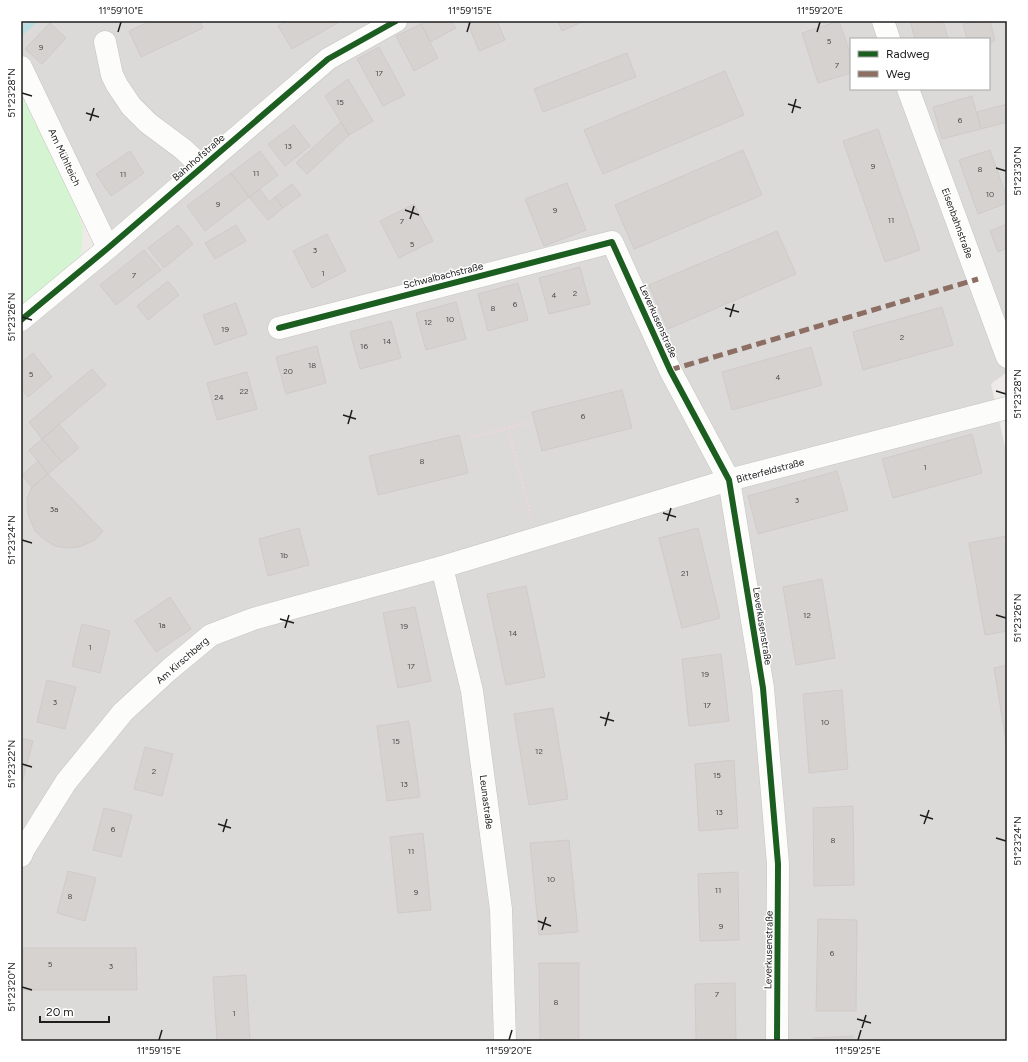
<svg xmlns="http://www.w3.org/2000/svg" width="1028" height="1062" font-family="Figtree,sans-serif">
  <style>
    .residential { fill: #dcdad8; fill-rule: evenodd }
    .park { fill: #d5f4d1 }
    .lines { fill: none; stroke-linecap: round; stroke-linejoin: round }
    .stream { stroke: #b8dee1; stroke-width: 7 }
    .building { fill: #d5d2cf; stroke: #d0cbc8 }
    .minor-casing { stroke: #c5c4c3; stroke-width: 23 }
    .path { stroke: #ebd8d9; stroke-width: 2.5; stroke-dasharray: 2 2; stroke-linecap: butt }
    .minor { stroke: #fcfcfb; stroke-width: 22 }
    .quiet { stroke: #8d6e63; stroke-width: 5; stroke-dasharray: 10 5; stroke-linecap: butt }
    .cycleway-casing { stroke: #fff; stroke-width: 8 }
    .cycleway { stroke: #1b5e20; stroke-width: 6 }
    .ticks { fill: none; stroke: #1e1e1e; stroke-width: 1.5 }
    .labels { text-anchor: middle; stroke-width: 3; stroke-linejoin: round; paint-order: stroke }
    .number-label { font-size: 8px; fill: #4c4b4a }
    .street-label { font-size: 10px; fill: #1e1e1e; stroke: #fff }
    .neatline { fill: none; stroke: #1e1e1e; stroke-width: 1.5 }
    .ticks-label { font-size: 10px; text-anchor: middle; fill: #1e1e1e }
  </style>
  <rect width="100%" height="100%" fill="#edeae7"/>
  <path class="residential" d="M21,21H1007V372L991,384L1007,456V1041H21V320L108,248L21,67ZM851,39H989V89H851Z"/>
  <path class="park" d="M21,84L74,202L83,228L81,255L21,306Z"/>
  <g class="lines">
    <path class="stream" d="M21,32L33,21"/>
  </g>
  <path class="building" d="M151,21H200L203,28L141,57L129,31Z
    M286,21H341L292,49L278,26Z
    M426,21H452L456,28L430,42L421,24Z
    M467,21H497L505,40L479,51Z
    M558,21H584L562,31Z
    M839,21L851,56V73L818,83L802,33Z
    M910,21H943L948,39H915Z
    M975,21H990L995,41L989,43V39H967L963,24Z
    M50,23L66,38L42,64L25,49Z
    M421,24L438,58L414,71L396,36Z
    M379,47L405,95L383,106L357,59Z
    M627,53L636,77L543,112L534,89Z
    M725,71L744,115L603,174L584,130Z
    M348,79L373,121L349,135L325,96Z
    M972,96L981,129L942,139L933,107Z
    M1007,104V122L981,129L977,112Z
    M341,122L349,135L307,174L296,163Z
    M294,125L310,146L285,166L268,144Z
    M878,129L920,250L885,262L843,141Z
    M743,150L762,195L634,249L615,205Z
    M990,150L1007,198V203L978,214L959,160Z
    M130,151L144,173L111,196L96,174Z
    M260,151L278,175L249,197L231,173Z
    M231,173L249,197L205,231L187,206Z
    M567,183L586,230L544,246L525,199Z
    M292,184L301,195L283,208L275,197Z
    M260,189L269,202L275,197L283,208L268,220L249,197Z
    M414,204L433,241L399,258L380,221Z
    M1007,224V248L998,252L990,231Z
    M178,225L193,244L164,268L148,248Z
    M236,225L246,241L215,259L205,243Z
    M777,231L796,274L668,329L649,285Z
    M327,234L346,271L312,288L293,251Z
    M144,250L161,270L116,305L100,285Z
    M580,267L590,304L549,314L539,278Z
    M168,281L179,295L148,320L137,306Z
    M518,283L528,320L488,331L478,294Z
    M456,302L466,339L426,350L416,313Z
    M236,303L247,334L215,345L203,315Z
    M942,307L953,345L863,370L853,332Z
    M391,321L401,358L360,369L350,332Z
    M317,346L326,383L286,394L276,357Z
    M811,347L822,385L732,410L722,372Z
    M33,353L52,377L28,397L21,389V363Z
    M92,369L106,385L42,439L29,422Z
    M247,372L257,409L217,420L207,383Z
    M622,390L632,428L542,451L532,412Z
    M59,424L79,448L62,462L42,439Z
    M972,434L982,473L893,498L882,459Z
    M459,435L468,473L378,495L369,456Z
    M42,439L62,462L48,474L29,450Z
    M38,461L48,474L32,487L22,475Z
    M837,471L848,510L758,534L748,496Z
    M48,474L103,531L95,540L79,547L66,548L55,546L44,539L35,531L28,514L27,499L32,487Z
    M299,528L309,565L268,576L259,539Z
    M698,528L720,618L682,628L659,538Z
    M1007,536V631L985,635L969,543Z
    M822,579L835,658L796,665L783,587Z
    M526,586L545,677L506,685L487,594Z
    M170,597L191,629L156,652L135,621Z
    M415,607L431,681L398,688L383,613Z
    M82,624L110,631L100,673L72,666Z
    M721,654L729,721L689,726L682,659Z
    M1007,665V747L994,668Z
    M47,680L76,687L65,729L37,722Z
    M842,690L848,769L809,773L803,694Z
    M553,708L568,799L529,805L514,714Z
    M409,721L420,797L387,801L377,726Z
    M21,738L33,741L22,782H21Z
    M145,747L173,754L162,796L134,789Z
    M734,760L738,828L699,831L695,764Z
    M853,806L854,885L814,886L813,808Z
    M104,808L132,815L121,857L93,850Z
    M423,833L431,910L398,913L390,837Z
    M569,840L578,932L539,935L530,843Z
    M68,871L96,878L85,921L57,913Z
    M738,872L739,940L700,941L698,874Z
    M818,919L857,920L856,1011H816Z
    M23,948H136L137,990H23Z
    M539,963H579V1041H540Z
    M246,975L250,1041H217L213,977Z
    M735,983L736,1041H696L695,984Z
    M853,1036V1041H813V1038Z"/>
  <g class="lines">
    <defs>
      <path id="minor" d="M883,21L889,39
        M105,42L112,75L117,85L131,106L148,123L183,149L202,167
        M21,67L108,248
        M908,89L1007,357
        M21,320L108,248L328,59L396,21
        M279,328L612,242L670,370L729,480L763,688L778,864L777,1041
        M442,567L472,691L501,909L505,1041
        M21,856L24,849L66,782L123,712L170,669L211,635L253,619L442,567L729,480L1007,408"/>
    </defs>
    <use href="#minor" class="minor-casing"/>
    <path class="path" d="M508,428L526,423
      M469,438L508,428L531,517"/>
    <use href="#minor" class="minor"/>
    <path class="quiet" d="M670,370L978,279"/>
    <defs>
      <path id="cycleway" d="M21,320L108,248L328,59L396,21
        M279,328L612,242L670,370L729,480L763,688L778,864L777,1041"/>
    </defs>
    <use href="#cycleway" class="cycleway-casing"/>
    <use href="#cycleway" class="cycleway"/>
  </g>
  <path class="ticks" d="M118,32L121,22M467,32L470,22M817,32L820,22M22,93L32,96M788,104L801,108M86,113L99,117M792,113L796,99M90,121L94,108M996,168L1006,171M405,210L419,215M410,219L414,206M725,308L739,312M22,317L32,320M730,317L734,304M996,391L1006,394M343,415L356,419M348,424L352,410M663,513L676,517M667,521L671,508M22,540L32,543M996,615L1006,618M280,619L294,623M285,628L289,615M600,717L614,721M605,726L609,712M22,764L32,767M920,815L933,819M218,824L231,828M924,824L929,810M223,832L227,819M996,838L1006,841M538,921L551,926M542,930L546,917M22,987L32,990M857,1019L871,1023M862,1028L866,1015M159,1040L162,1030M509,1040L512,1030M858,1040L861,1030"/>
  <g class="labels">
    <g class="number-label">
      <text x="829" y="44">5</text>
      <text x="41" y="50">9</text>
      <text x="837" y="68">7</text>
      <text x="379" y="76">17</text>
      <text x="340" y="105">15</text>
      <text x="960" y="123">6</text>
      <text x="288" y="149">13</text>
      <text x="873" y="169">9</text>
      <text x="980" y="172">8</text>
      <text x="256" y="176">11</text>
      <text x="123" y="177">11</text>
      <text x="990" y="197">10</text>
      <text x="218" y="207">9</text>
      <text x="555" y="213">9</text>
      <text x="891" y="223">11</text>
      <text x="402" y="224">7</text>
      <text x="412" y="247">5</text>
      <text x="315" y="253">3</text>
      <text x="323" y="276">1</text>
      <text x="134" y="278">7</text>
      <text x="575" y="296">2</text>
      <text x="554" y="298">4</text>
      <text x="515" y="307">6</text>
      <text x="493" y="311">8</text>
      <text x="450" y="322">10</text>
      <text x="428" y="325">12</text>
      <text x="225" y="332">19</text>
      <text x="902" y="340">2</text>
      <text x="387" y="344">14</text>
      <text x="364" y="349">16</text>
      <text x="312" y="368">18</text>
      <text x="288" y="374">20</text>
      <text x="31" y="377">5</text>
      <text x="778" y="380">4</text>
      <text x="244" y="394">22</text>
      <text x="219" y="400">24</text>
      <text x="583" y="419">6</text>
      <text x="422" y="464">8</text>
      <text x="925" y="470">1</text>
      <text x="797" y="503">3</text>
      <text x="54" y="512">3a</text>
      <text x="284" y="558">1b</text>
      <text x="685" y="576">21</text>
      <text x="807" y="618">12</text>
      <text x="162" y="628">1a</text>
      <text x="404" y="629">19</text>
      <text x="513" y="636">14</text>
      <text x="90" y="650">1</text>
      <text x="411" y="669">17</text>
      <text x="705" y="677">19</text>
      <text x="55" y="705">3</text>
      <text x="707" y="708">17</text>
      <text x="825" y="725">10</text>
      <text x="396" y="744">15</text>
      <text x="539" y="754">12</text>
      <text x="154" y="774">2</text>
      <text x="717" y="778">15</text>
      <text x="404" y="787">13</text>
      <text x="719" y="815">13</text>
      <text x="113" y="832">6</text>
      <text x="833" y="843">8</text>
      <text x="411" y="854">11</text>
      <text x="551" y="882">10</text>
      <text x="718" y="893">11</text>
      <text x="416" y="895">9</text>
      <text x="70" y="899">8</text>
      <text x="721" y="929">9</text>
      <text x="832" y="956">6</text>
      <text x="50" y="967">5</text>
      <text x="111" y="969">3</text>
      <text x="717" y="997">7</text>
      <text x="556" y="1005">8</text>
      <text x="234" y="1016">1</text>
    </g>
    <g class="street-label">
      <text transform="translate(65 157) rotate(65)" y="4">Am Mühlteich</text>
      <text transform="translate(198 157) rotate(-41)" y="4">Bahnhofstraße</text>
      <text transform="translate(958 223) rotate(70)" y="4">Eisenbahnstraße</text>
      <text transform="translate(443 275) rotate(-14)" y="4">Schwalbachstraße</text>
      <text transform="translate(659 321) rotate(66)" y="4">Leverkusenstraße</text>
      <text transform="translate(770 470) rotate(-15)" y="4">Bitterfeldstraße</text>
      <text transform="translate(763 626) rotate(81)" y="4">Leverkusenstraße</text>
      <text transform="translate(182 660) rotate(-41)" y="4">Am Kirschberg</text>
      <text transform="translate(487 802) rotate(83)" y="4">Leunastraße</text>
      <text transform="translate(768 950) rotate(-89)" y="4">Leverkusenstraße</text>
    </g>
  </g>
  <rect width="1028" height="1062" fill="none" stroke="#ffffff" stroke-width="44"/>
  <rect x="850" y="38" width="140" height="52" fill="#ffffff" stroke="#a5a5a5"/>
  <rect x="858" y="51" width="20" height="6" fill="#1b5e20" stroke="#a5a5a5"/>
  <text x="886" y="58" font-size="12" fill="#1e1e1e">Radweg</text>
  <rect x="858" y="71" width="20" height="6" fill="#8d6e63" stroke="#a5a5a5"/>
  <text x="886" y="78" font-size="12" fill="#1e1e1e">Weg</text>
  <path d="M40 1016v6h69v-6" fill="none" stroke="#1e1e1e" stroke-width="2"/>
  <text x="46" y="1016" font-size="12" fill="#1e1e1e" stroke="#ffffff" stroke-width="3" paint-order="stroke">20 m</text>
  <rect x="22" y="22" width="984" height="1018" class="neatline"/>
  <g class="ticks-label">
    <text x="121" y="14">11°59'10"E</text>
    <text x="470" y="14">11°59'15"E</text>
    <text x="820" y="14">11°59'20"E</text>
    <text transform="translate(11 93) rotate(-90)" y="4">51°23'28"N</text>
    <text transform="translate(1017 171) rotate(-90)" y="4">51°23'30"N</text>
    <text transform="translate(11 317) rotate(-90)" y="4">51°23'26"N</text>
    <text transform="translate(1017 394) rotate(-90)" y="4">51°23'28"N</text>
    <text transform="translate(11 540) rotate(-90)" y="4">51°23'24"N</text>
    <text transform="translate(1017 618) rotate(-90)" y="4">51°23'26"N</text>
    <text transform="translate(11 764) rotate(-90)" y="4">51°23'22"N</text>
    <text transform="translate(1017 841) rotate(-90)" y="4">51°23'24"N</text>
    <text transform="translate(11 987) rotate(-90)" y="4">51°23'20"N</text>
    <text x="159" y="1054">11°59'15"E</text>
    <text x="509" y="1054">11°59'20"E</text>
    <text x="858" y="1054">11°59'25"E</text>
  </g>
</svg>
